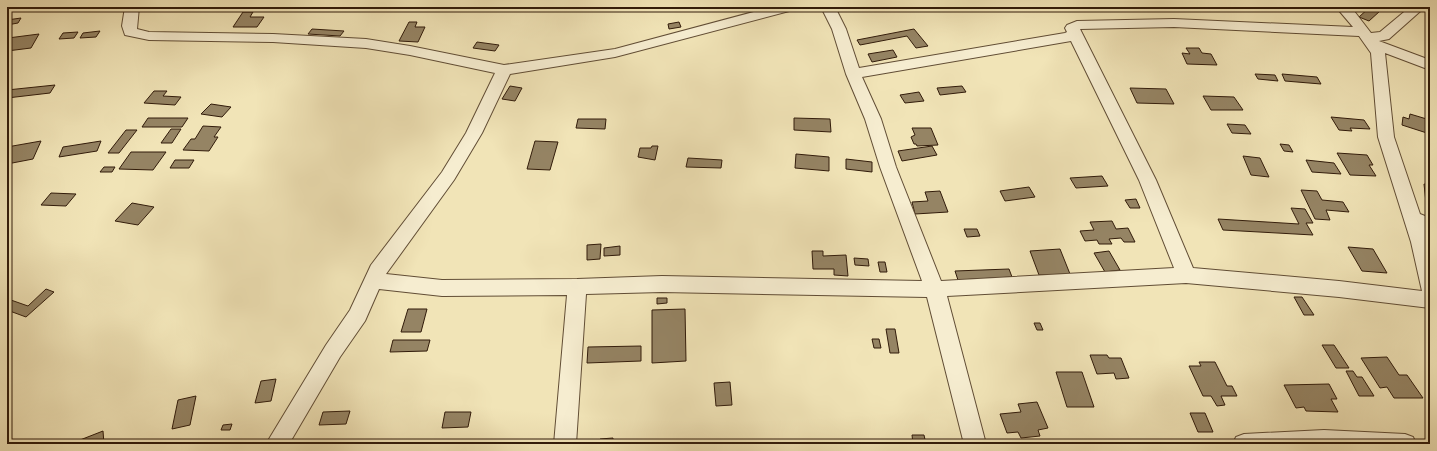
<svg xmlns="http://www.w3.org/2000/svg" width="1437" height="451" font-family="'IM FELL French Canon',serif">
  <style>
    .building { fill: #958464; stroke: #311b0a }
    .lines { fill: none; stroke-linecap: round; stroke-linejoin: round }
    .minor-casing { stroke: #614d35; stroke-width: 2 }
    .minor { fill: #f6edd0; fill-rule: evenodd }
  </style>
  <rect width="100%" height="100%" fill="#f1e4b7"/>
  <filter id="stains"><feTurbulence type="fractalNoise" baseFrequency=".005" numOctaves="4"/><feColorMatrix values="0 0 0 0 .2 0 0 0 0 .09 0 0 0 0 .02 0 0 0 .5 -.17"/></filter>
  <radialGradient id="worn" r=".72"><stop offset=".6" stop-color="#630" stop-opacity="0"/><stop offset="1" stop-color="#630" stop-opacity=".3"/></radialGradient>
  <path class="building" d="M1370,7L1380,11L1369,21L1359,17Z
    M243,12H253L250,17H264L257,27H233Z
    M21,18L18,23L7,25V20Z
    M409,22H417L415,27H425L418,42L399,41Z
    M679,22L681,27L669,29L668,24Z
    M312,29L344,31L340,36L308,34Z
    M914,29L928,46L916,48L907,36L860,45L857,40Z
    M100,31L96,37L80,38L83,33Z
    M78,32L74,38L59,39L63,33Z
    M39,34L31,48L7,51L8,38Z
    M477,42L499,45L495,51L473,48Z
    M1186,48H1199L1202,53L1211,54L1217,65L1187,64L1182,53L1190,54Z
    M893,50L897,57L872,62L868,54Z
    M1255,74L1275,75L1278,81L1258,79Z
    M1282,74L1317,77L1321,84L1285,81Z
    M55,85L50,93L7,98V90Z
    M510,86L522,88L515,101L502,99Z
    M962,86L966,92L940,95L937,88Z
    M1130,88L1166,89L1174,104L1137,103Z
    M154,91H167L163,96L181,97L175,105L144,103Z
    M919,92L924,101L905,103L900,95Z
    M1203,96L1234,97L1243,110H1211Z
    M211,104L231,107L222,117L201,114Z
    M1410,114L1430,120V134L1402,125L1403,117L1409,119Z
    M1331,117L1364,120L1370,129L1350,128L1352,131L1339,130Z
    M148,118H188L182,127H142Z
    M794,118L830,119L831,132L794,130Z
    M578,119H606L605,129L576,128Z
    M1227,124L1245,125L1251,134L1232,133Z
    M203,126L221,127L214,137H218L209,151L183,150L191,139H195Z
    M912,128H931L938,145L917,146L916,144H914L911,137L915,135Z
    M171,129H181L172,143H161Z
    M126,130H137L119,153H108Z
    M41,141L33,159L7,164V147Z
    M101,141L97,151L59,157L63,147Z
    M535,141L558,142L550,170L527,169Z
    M1280,144L1289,145L1293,152L1284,151Z
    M652,146H658L655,160L638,157L640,148H651Z
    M932,146L937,155L902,161L898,151Z
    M131,152H166L153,170L119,169Z
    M1337,153L1367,155L1373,165H1369L1376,176L1350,175Z
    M796,154L829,157V171L795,168Z
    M1243,156L1260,158L1269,177L1251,175Z
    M688,158L722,160L721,168L686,167Z
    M846,159L872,162V172L846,169Z
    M175,160H194L189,168H170Z
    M1306,160L1334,163L1341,174L1312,172Z
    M104,167H115L112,172H100Z
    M1102,176L1108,186L1076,188L1070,178Z
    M1424,184L1430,185V213L1427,212Z
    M1029,187L1035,197L1005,201L1000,191Z
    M1301,190L1317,191L1322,200L1343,202L1349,212L1326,210L1330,220L1315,219Z
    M940,191L948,212L915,214L912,202L928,201L925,192Z
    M51,193L76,194L66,206L41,205Z
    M1136,199L1140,208H1130L1125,200Z
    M132,203L154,207L138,225L115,221Z
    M1291,208L1305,209L1313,223H1306L1313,235L1223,230L1218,219L1299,224Z
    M1112,221L1116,229L1128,228L1135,242H1124L1121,238L1109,239L1112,244H1099L1097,240L1085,241L1080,231L1094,230L1090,222Z
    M964,229H977L980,236L967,237Z
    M601,244L600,259L587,260V245Z
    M620,246V255L604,256V248Z
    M1348,247L1373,249L1387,273L1362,271Z
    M1060,249L1070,274L1039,275L1030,251Z
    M812,251H823V256L846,255L848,276L834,275V269H813Z
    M1109,251L1120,270L1105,272L1094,253Z
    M854,258L868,259L869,266L855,265Z
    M878,262H885L887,272H880Z
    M1009,269L1012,277L958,280L955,271Z
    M46,289L54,292L26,317L7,310L8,299L28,306Z
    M1294,297H1302L1314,315H1304Z
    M657,298H667V303L657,304Z
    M408,309H427L421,332H401Z
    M685,309L686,361L652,363V310Z
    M1034,323H1040L1043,330H1037Z
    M886,329H895L899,353H890Z
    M872,339H879L881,348H874Z
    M393,340H430L427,351L390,352Z
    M1322,345H1334L1349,368H1336Z
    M641,346V361L587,363L588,347Z
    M1090,355H1107L1109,358H1121L1129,378L1116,379L1114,373L1097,374Z
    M1387,357L1399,375H1407L1423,398H1394L1387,387L1380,388L1361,358Z
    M1199,362H1215L1227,386H1232L1237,396H1221L1225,405L1217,406L1211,396H1203L1189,366H1201Z
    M1346,371H1353L1357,377H1362L1374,396H1359Z
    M1056,372H1082L1094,407H1067Z
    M276,379L271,401L255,403L261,381Z
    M730,382L732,405L716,406L714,383Z
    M1329,384L1337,399H1331L1338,412L1306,411L1304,407L1296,408L1284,385Z
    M196,396L190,425L172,429L178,400Z
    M1037,402L1048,428L1038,430L1040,436L1021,438L1018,432L1007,433L1000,414L1021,412L1018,404Z
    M350,411L346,424L319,425L323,412Z
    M445,412H471L468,427L442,428Z
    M1190,413H1205L1213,432H1198Z
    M232,424L230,430H221L223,425Z
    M103,431L104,444H80V440Z
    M912,435H924L926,444H913Z
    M613,438V444H600V439Z"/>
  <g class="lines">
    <defs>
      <path id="minor" d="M7,7H16L14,10L7,11Z
        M125,7H139L137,29L149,32L273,34L366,39L410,46L504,65L615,49L772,7H795L793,10L615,57L510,74L482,133L454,180L386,274L442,280L577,279L662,276L922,281L880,167L865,119L846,74L832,29L821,7H835L846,29L859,68L1065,33L1067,32L1065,28L1067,25L1077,21L1174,19L1353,27L1336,7H1351L1371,33L1380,32L1410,7H1425L1389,39L1379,41L1430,60V70L1385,53L1394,137L1420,214L1430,218V232L1425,230L1430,246V308L1339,297L1186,283L947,296L986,444H964L927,297L662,292L586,294L576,444H554L567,295L442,296L379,289L365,321L340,357L289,444H266L326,345L350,310L371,265L442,172L466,133L495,73L410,55L366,48L273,42L149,40L125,35L122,26ZM1174,27L1359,36L1371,53L1378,137L1411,242L1422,291L1339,281L1193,268L1156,180L1080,29ZM1071,41L1139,180L1174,268L941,281L896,167L881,119L862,77Z
        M1324,430L1405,434L1413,437L1416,444H1233L1236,437L1244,434Z"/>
    </defs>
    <use href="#minor" class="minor-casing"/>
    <use href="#minor" class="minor"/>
  </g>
  <rect width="1437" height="451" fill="none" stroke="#f1e4b7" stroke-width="24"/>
  <rect x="8" y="8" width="1421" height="435" fill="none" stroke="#311b0a" stroke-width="2"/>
  <rect x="12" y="12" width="1413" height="427" fill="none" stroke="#311b0a"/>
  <rect width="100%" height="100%" filter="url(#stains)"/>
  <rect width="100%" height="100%" fill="url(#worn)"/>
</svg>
